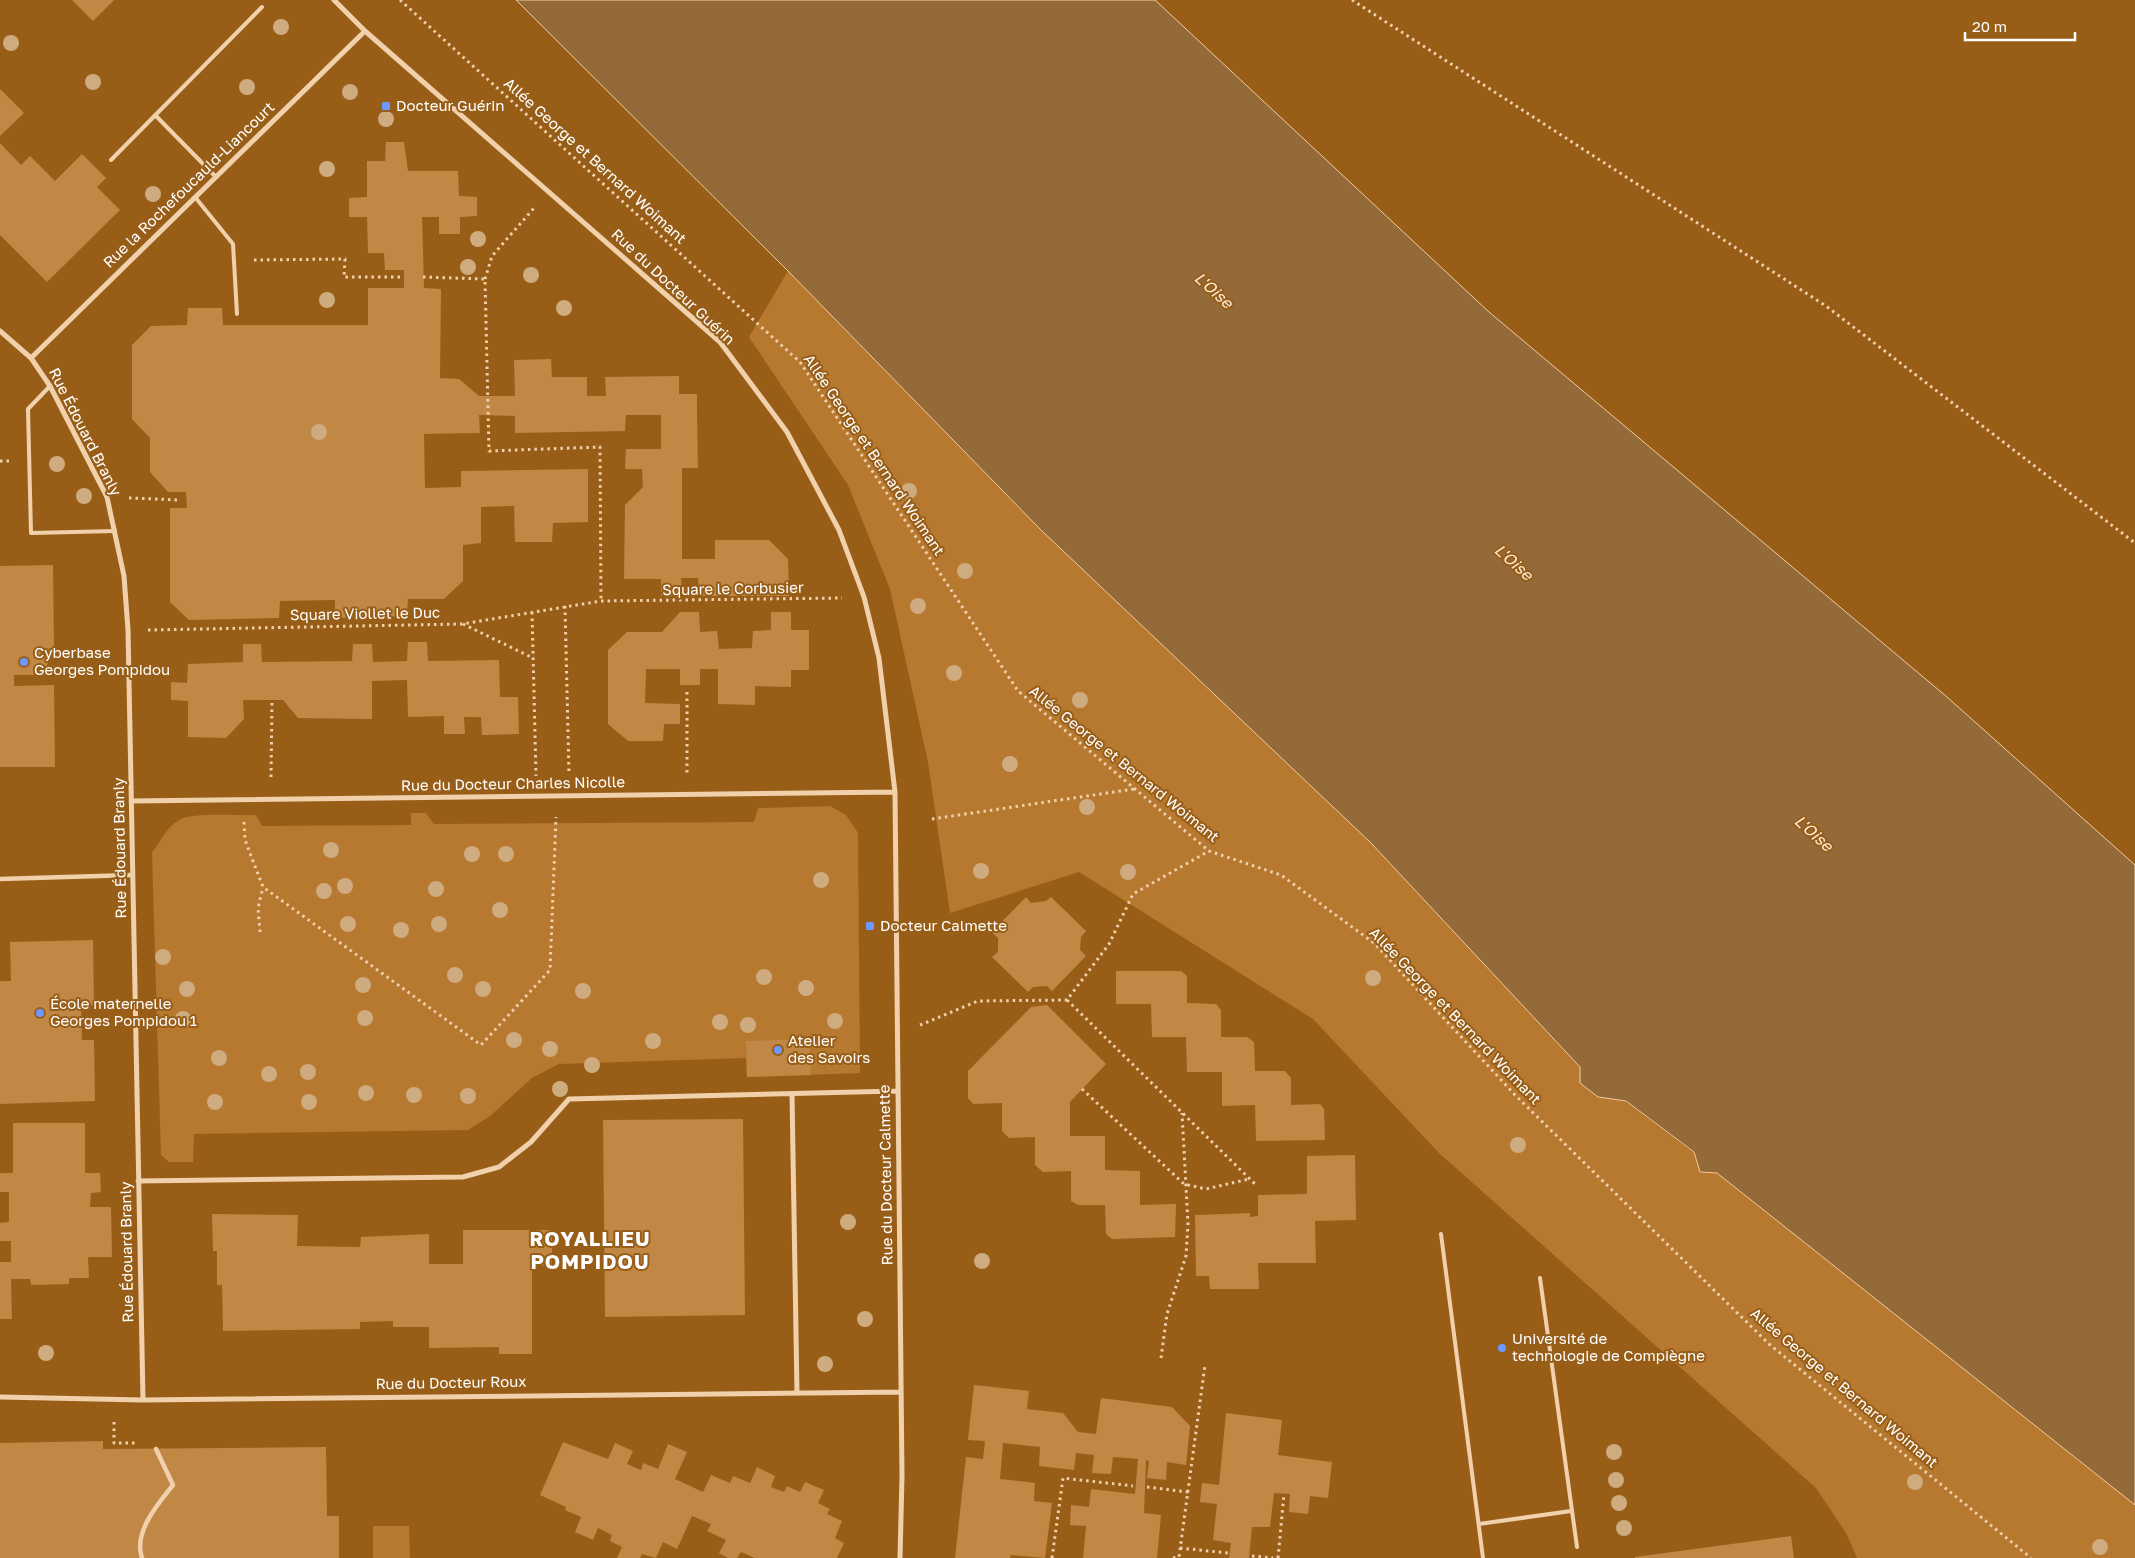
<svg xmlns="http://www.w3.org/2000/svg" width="2135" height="1558" font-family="'Golos Text',sans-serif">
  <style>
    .green { fill: #b7782f }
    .water { fill: #946b38; stroke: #f3cb9f }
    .building { fill: #c08745 }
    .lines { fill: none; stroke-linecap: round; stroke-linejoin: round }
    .path { stroke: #f1d1ac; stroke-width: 3; stroke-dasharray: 2.5 4; stroke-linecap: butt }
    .service { stroke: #f1d1ac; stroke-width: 4 }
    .pedestrian { stroke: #f1d1ac; stroke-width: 4.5 }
    .minor { stroke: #f1d1ac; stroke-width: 5 }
    .tree { fill: #cfab80 }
    .poi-dot { fill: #6c99ff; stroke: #985e18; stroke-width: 2 }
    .labels { text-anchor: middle; stroke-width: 4; stroke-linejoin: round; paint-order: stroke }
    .poi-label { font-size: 15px; fill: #fff; stroke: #985e18; text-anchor: start }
    .street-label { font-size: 15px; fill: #fff; stroke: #985e18 }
    .water-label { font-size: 16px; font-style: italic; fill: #fbebd8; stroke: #985e18 }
    .district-label { font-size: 20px; font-weight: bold; letter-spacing: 1px; fill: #fff; stroke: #985e18 }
  </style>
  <rect width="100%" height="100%" fill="#985e18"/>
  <path class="green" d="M788,271L1041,530L1370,842L1580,1067V1083L1598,1097L1625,1101L1694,1153L1700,1172L1717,1173L2135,1457V1558H1857L1846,1533L1816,1488L1439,1153L1313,1019L1079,872L950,913L928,762L890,589L848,485L749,337Z
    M830,806L846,815L858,833L860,1073L747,1077L746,1058L559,1064L532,1078L490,1116L468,1130L194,1134L193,1162H169L161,1155L152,853C160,842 167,827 179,820C191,812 240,816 256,815L262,826L411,825V813H426L434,824L754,822L758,808Z
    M373,1526H409L410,1558H373Z"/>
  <path class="water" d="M516,0H1155L1489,312L1947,697L2135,865V1505L1717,1173L1700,1172L1694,1152L1626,1101L1598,1097L1580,1083V1067L1370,842L1041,530L788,271Z"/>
  <path class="building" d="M72,0H114L93,21Z
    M0,89L24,113L0,136Z
    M386,142H404L408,171H458L459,196L477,197V216L460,217V234H439V217H422L424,288L441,289L440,378L459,379L479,396H515L514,360L551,359L552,377H587V396H606L605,377L679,376V394H697V412L698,468H682V559H715V540H769L788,559L789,596H699L698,578H681L682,596H661V579H624L625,505L643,487L642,469H625L626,449H661V415H626L625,431L515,433V416L479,415L480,433L424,434L425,488L461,487V471L588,469V522L553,523L552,542H515L514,506L481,507V543L463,545V581L444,599H408L407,616L335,618V600L280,601L279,618L189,620L170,602V508H187L186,492H168L150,472V438L132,419V345L151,326L187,325L188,308H222L223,325H368V288H404V270H385L384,253H368L367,217H349V198L367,197V161H385Z
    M0,143L21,165L30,156L55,181L82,154L106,178L97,187L120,210L47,282L0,235Z
    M53,565L54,648L48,649L47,675H14V686L54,685L55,767H0V566Z
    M680,612H699L700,632L717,631L719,649L752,648L753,631L771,630V612H791V630H809V670H791V687L755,686V705L718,704V669H700V685H680V669H646L645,703L680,704V724H664L663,741H628L608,724V650L627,632H662Z
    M408,642H427L428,661L499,660L500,697H518L519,734L482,735L481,717H464L465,734H444V716L408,717L407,680L372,681V719L298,718L283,700H243L244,719L226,738L188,737V701L171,700V682L187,683L188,664L243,662V644H261L262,662L352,661L353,644H372L373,662L407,661Z
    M1026,897L1031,903L1046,901L1051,897L1086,931L1081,937L1080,950L1086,956L1052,991L1047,986L1033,987L1028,992L992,957L998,952V938L992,932Z
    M93,940L94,1005H81L82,1040H94L95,1101L0,1104V981H11L10,942Z
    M1116,971H1181L1187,976V1003L1216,1004L1221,1010V1037H1247L1254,1042L1255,1071H1285L1291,1078V1105L1320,1104L1324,1109L1325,1140L1256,1141L1255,1105L1222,1106V1072H1187L1186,1037H1152L1151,1004H1116Z
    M1047,1005L1106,1064L1070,1102V1136H1105V1170L1140,1171V1205L1176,1204L1175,1237L1112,1239L1106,1234L1105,1205H1078L1071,1201V1171L1043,1172L1035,1165V1137L1009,1138L1002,1131V1103L973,1104L968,1098V1071L1031,1007Z
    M809,1039L811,1075L747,1077L746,1041Z
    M743,1119L745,1315L605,1317L603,1120Z
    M13,1123H85V1173H100L101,1192L91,1193L90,1207H111L112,1257H88L89,1278H69V1284L31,1285L30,1279H11L12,1319H0V1262H11V1241H0V1223L9,1222V1192H0V1173H13Z
    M1355,1155L1356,1220L1315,1221L1316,1263H1258L1259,1289H1210L1209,1276H1196L1195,1215L1250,1213V1217L1258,1216V1195L1307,1194V1156Z
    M212,1214L298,1215L297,1246L360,1247L361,1237L429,1234V1264H463V1230H552V1265L532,1266V1354H499V1347L429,1348V1327H393V1321L360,1322V1329L223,1331L222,1285H217V1251H213Z
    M974,1385L1029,1391L1027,1409L1063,1413L1078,1432L1096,1434L1101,1398L1172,1407L1190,1426L1186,1465L1167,1462L1166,1480L1147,1478L1149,1461L1146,1460L1144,1513L1161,1515L1157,1558H1083L1086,1526L1070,1525L1071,1505L1089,1507L1091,1489L1135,1494L1138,1459L1113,1457L1111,1474L1092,1473L1094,1455L1076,1453L1074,1470L1039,1466L1040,1447L1003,1443L1000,1479L1035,1483L1034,1501L1052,1503L1045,1558L1011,1555L1010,1558H955L966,1457L983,1459L985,1441L968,1440Z
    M1226,1413L1282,1420L1278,1455L1332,1462L1328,1498L1310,1496L1308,1514L1289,1512L1290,1494L1274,1493L1270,1527H1252L1249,1558H1229L1231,1543L1213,1540L1217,1504L1200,1502L1202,1483L1219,1485Z
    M103,1441V1449L326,1447L327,1516H339V1558H0V1443Z
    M563,1442L608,1459L615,1443L633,1451L627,1464L641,1470L643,1463L658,1469L668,1444L687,1452L675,1479L703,1492L711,1475L730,1483L733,1476L750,1483L757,1467L775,1476L771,1487L784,1492L787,1486L800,1492L805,1482L824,1490L818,1503L830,1509L827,1514L842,1521L835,1538L844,1543L837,1558H755L741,1552L737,1558H728L719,1553L726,1540L707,1531L711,1524L692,1516L677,1549L663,1542L656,1558L642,1554L640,1558H617L622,1547L610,1541L612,1535L598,1528L593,1540L575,1532L581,1517L565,1510L566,1507L540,1495Z
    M1791,1536L1794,1558H1635V1557Z"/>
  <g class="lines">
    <path class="path" d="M400,0L800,362L1018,691L1209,851L1281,875L1374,943L1516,1096L1769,1344L2031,1558
      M1352,0L1826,306L2135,543
      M254,260L345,259L344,277H404
      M423,277L485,279L489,451L600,447L601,601
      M485,279L492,256L534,208
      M0,461H9
      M129,498L180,500
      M565,606L569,775
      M532,612L536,776
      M463,624L533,658
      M148,630L462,624L601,601L842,598
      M687,692V774
      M271,777L272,700
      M932,819L1134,789
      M244,822L245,840L263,887L481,1045L550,970L556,817
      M260,932L258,908L263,887
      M1067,1000L1256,1185
      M920,1025L978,1001L1067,1000L1109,944L1133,894L1209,851
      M1082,1089L1184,1184L1206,1189L1249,1179
      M1161,1358L1167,1314L1186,1256L1188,1224L1182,1113
      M114,1422V1443H137
      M1147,1487L1188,1492
      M1180,1548L1228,1553
      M1252,1556L1273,1558
      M1052,1558L1063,1478L1133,1486
      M1173,1558L1179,1557L1205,1365
      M1278,1558L1284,1494"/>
    <path class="service" d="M155,115L216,177
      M111,160L262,7
      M195,197L233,244L237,314
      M50,386L28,409L31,533L115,531
      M1441,1234L1483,1558
      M1540,1278L1577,1547
      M1479,1524L1571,1511"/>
    <path class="pedestrian" d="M0,879L132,875
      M142,1558C133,1532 158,1504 173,1485L156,1449"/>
    <path class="minor" d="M334,0L365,31L720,342L787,432L839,530L864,597L879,658L895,792L902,1476L900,1558
      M0,331L31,358L50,386L107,497L124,576L128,630L143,1400
      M31,358L365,31
      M131,801L895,792
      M792,1094L797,1393
      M138,1181L463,1177L499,1167L531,1142L569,1099L898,1091
      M0,1397L143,1400L901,1392"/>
  </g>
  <g class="tree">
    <circle cx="281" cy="27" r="8"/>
    <circle cx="11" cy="43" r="8"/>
    <circle cx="93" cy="82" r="8"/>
    <circle cx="247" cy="87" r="8"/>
    <circle cx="350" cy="92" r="8"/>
    <circle cx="386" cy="119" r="8"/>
    <circle cx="327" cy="169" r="8"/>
    <circle cx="153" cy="194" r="8"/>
    <circle cx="478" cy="239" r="8"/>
    <circle cx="468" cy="267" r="8"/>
    <circle cx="531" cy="275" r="8"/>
    <circle cx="327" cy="300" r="8"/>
    <circle cx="564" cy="308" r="8"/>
    <circle cx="319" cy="432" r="8"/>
    <circle cx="57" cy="464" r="8"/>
    <circle cx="909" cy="491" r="8"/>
    <circle cx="84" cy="496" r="8"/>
    <circle cx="965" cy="571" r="8"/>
    <circle cx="918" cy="606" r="8"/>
    <circle cx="954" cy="673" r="8"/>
    <circle cx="1080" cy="700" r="8"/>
    <circle cx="1010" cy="764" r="8"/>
    <circle cx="1087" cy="807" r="8"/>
    <circle cx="331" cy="850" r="8"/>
    <circle cx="472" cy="854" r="8"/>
    <circle cx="506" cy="854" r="8"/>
    <circle cx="981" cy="871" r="8"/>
    <circle cx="1128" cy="872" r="8"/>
    <circle cx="821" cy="880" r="8"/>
    <circle cx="345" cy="886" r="8"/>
    <circle cx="436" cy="889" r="8"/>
    <circle cx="324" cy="891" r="8"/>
    <circle cx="500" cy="910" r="8"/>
    <circle cx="348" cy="924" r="8"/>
    <circle cx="439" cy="924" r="8"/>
    <circle cx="401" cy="930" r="8"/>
    <circle cx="163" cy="957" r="8"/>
    <circle cx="455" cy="975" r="8"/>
    <circle cx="764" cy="977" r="8"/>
    <circle cx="1373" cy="978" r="8"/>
    <circle cx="363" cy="985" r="8"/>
    <circle cx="806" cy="988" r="8"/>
    <circle cx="187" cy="989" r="8"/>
    <circle cx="483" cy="989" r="8"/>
    <circle cx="583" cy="991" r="8"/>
    <circle cx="365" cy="1018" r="8"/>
    <circle cx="183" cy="1019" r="8"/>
    <circle cx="835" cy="1021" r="8"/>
    <circle cx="720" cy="1022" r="8"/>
    <circle cx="748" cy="1025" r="8"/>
    <circle cx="514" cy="1040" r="8"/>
    <circle cx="653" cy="1041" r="8"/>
    <circle cx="550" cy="1049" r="8"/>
    <circle cx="219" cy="1058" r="8"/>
    <circle cx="592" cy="1065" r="8"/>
    <circle cx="308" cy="1072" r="8"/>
    <circle cx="269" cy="1074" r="8"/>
    <circle cx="560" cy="1089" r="8"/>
    <circle cx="366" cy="1093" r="8"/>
    <circle cx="414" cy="1095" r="8"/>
    <circle cx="468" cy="1096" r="8"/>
    <circle cx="215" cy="1102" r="8"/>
    <circle cx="309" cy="1102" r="8"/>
    <circle cx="1518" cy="1145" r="8"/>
    <circle cx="848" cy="1222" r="8"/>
    <circle cx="982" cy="1261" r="8"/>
    <circle cx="865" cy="1319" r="8"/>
    <circle cx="46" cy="1353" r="8"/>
    <circle cx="825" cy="1364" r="8"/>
    <circle cx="1614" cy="1452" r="8"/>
    <circle cx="1616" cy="1480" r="8"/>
    <circle cx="1915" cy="1482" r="8"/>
    <circle cx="1619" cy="1503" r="8"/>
    <circle cx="1624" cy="1528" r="8"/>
    <circle cx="2100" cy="1547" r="8"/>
  </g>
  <g class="poi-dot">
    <rect x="381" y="101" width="10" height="10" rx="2.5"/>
    <circle cx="24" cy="662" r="5"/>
    <rect x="865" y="921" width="10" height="10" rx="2.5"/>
    <circle cx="40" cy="1013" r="5"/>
    <circle cx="778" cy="1050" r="5"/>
    <circle cx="1502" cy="1348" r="5"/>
  </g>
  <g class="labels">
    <g class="poi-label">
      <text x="396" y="111">Docteur Guérin</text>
      <text x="34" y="658">Cyberbase<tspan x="34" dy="17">Georges Pompidou</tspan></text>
      <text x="880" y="931">Docteur Calmette</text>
      <text x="50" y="1009">École maternelle<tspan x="50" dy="17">Georges Pompidou 1</tspan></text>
      <text x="788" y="1046">Atelier<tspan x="788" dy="17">des Savoirs</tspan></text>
      <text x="1512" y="1344">Université de<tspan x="1512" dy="17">technologie de Compiègne</tspan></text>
    </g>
    <g class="street-label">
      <text transform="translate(595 161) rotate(42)" y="5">Allée George et Bernard Woimant</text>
      <text transform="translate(189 185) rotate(-44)" y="5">Rue la Rochefoucauld-Liancourt</text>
      <text transform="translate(673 287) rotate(43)" y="5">Rue du Docteur Guérin</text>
      <text transform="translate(85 432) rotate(63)" y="5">Rue Édouard Branly</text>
      <text transform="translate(874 455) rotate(56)" y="5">Allée George et Bernard Woimant</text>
      <text transform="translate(733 589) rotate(-1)" y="5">Square le Corbusier</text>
      <text transform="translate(365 614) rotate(-1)" y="5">Square Viollet le Duc</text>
      <text transform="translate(1124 764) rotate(39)" y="5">Allée George et Bernard Woimant</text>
      <text transform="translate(513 784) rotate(-1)" y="5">Rue du Docteur Charles Nicolle</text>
      <text transform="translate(120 848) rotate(-91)" y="5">Rue Édouard Branly</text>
      <text transform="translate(1455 1016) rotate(46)" y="5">Allée George et Bernard Woimant</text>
      <text transform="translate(886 1175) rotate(-91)" y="5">Rue du Docteur Calmette</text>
      <text transform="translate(127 1252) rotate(-91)" y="5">Rue Édouard Branly</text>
      <text transform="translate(451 1383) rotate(-1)" y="5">Rue du Docteur Roux</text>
      <text transform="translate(1844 1388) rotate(40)" y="5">Allée George et Bernard Woimant</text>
    </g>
    <g class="water-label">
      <text transform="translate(1214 290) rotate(42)" y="6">L'Oise</text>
      <text transform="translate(1514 562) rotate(42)" y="6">L'Oise</text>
      <text transform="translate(1814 833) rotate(42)" y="6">L'Oise</text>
    </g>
    <g class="district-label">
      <text x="590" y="1246">ROYALLIEU<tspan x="590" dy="23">POMPIDOU</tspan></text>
    </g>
  </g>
  <path d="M1965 32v8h110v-8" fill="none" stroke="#ffffff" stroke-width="2.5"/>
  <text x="1972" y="32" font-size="15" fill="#ffffff" stroke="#985e18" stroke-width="4" paint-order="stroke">20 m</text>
</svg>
